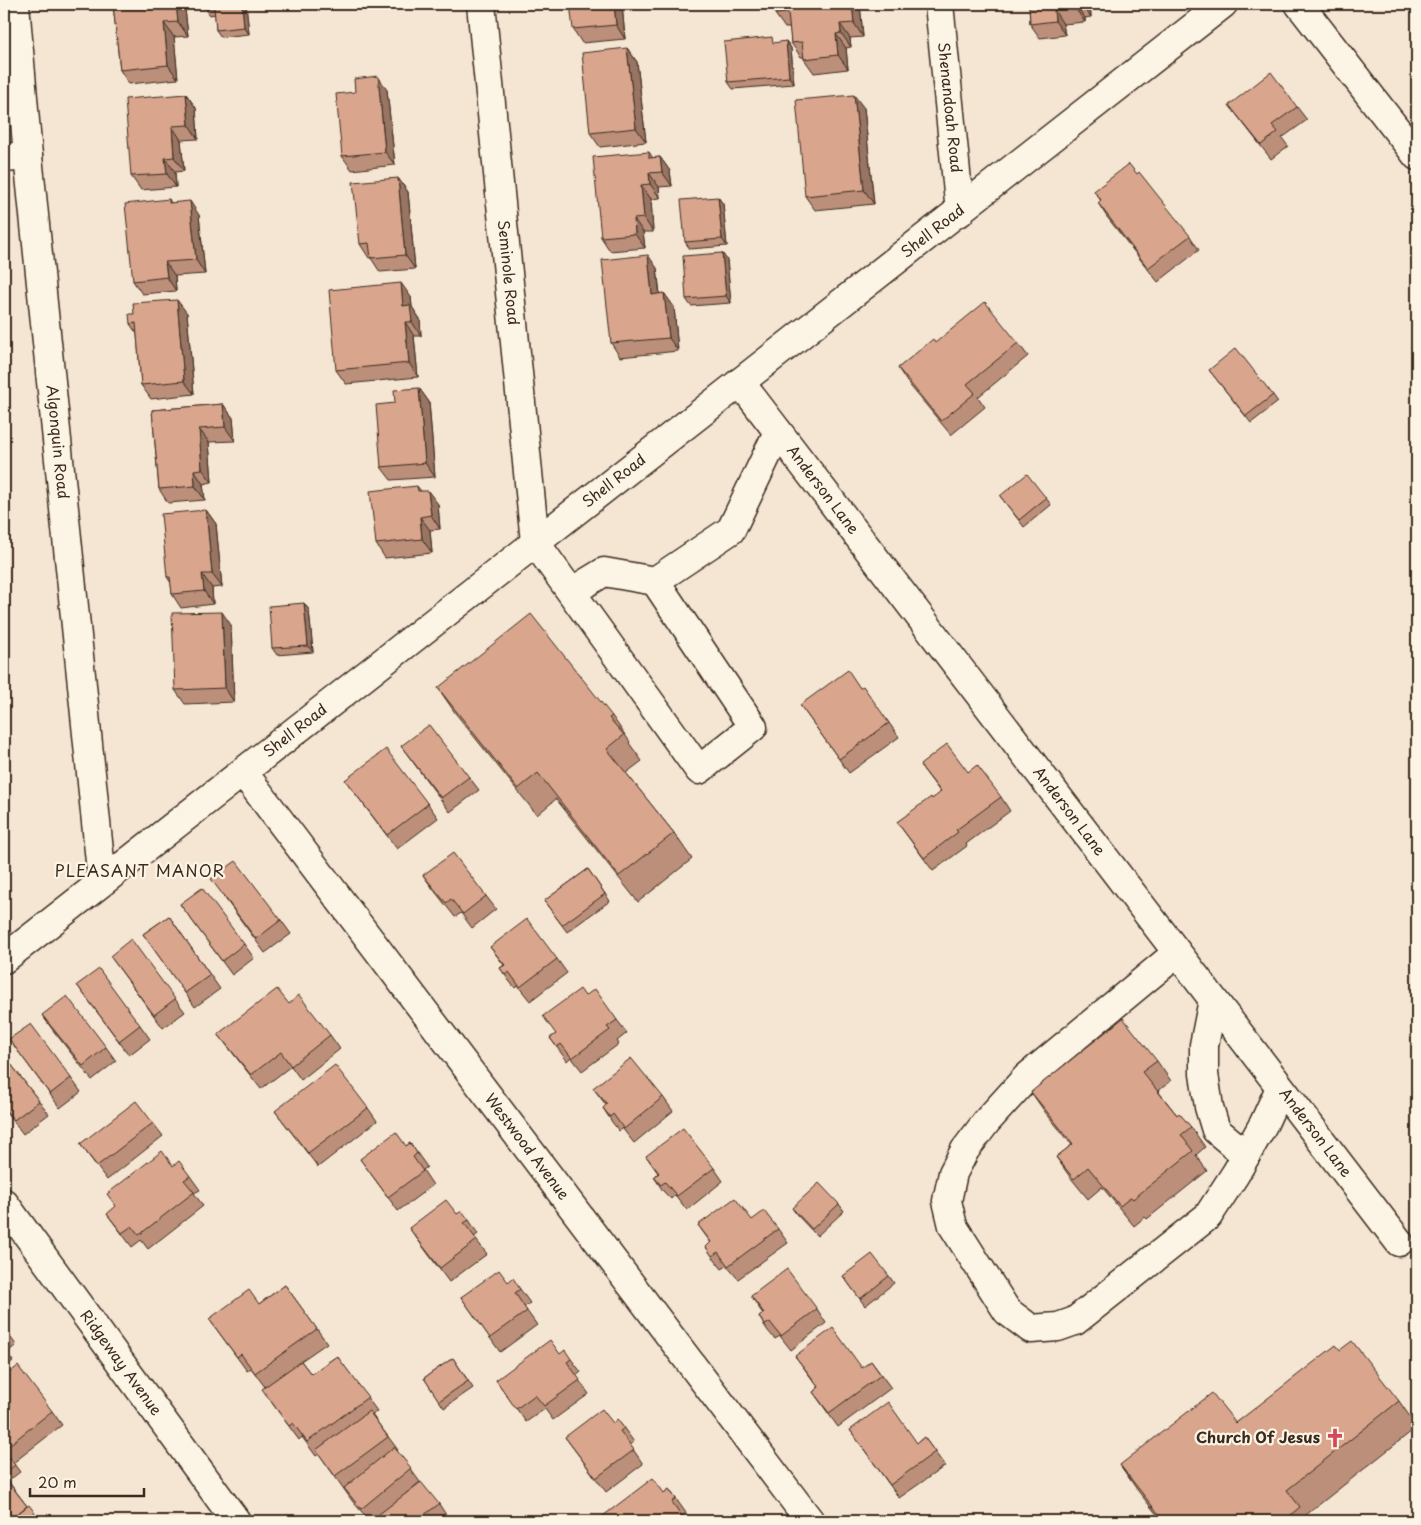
<svg xmlns="http://www.w3.org/2000/svg" width="1421" height="1525" font-family="'Playpen Sans',sans-serif">
  <style>
    .lines { fill: none; stroke-linecap: round; stroke-linejoin: round }
    .minor-casing { stroke: #3b2a1e; stroke-width: 31 }
    .minor { stroke: #fcf5e5; stroke-width: 28 }
    .wall { fill: #bb8f79; stroke: #3b2a1e }
    .shaded-wall { fill: #987463; stroke: #3b2a1e }
    .building { fill: #d9a68d; stroke: #3b2a1e }
    .labels { text-anchor: middle; stroke-width: 4.5; stroke-linejoin: round; paint-order: stroke }
    .street-label { font-size: 15px; fill: #3b2a1e; stroke: #fcf5e5 }
    .poi-label { font-size: 15px; font-weight: bold; fill: #3b2a1e; stroke: #fcf5e5; text-anchor: end }
    .neighbourhood-label { font-size: 16px; letter-spacing: 1px; fill: #3b2a1e; stroke: #fcf5e5 }
  </style>
  <rect width="100%" height="100%" fill="#f5e5d3"/>
  <filter id="ink" filterUnits="userSpaceOnUse"><feTurbulence type="fractalNoise" baseFrequency=".02" numOctaves="2"/><feDisplacementMap in="SourceGraphic" scale="10" xChannelSelector="R" yChannelSelector="G"/><feConvolveMatrix kernelMatrix="1 2 1 2 8 2 1 2 1" color-interpolation-filters="sRGB"/></filter>
  <g filter="url(#ink)">
    <g class="lines">
      <defs>
        <g id="minor">
          <path id="s1" d="M15,4L28,156L102,881"/>
          <path id="s2" d="M481,4L535,542L699,770L753,727L655,581L604,572L571,592"/>
          <path id="s3" d="M939,4L960,212"/>
          <path d="M1299,4L1417,156"/>
          <path d="M4,158L28,156"/>
          <path id="s4" d="M740,382L1399,1242"/>
          <path d="M655,581L731,530L778,432"/>
          <path id="s5" d="M243,772L810,1521"/>
          <path d="M1177,953L1027,1077L987,1121L965,1150L953,1173L947,1201L953,1226L1007,1311L1031,1329L1058,1327L1075,1321L1208,1216L1236,1173L1264,1123L1280,1088"/>
          <path id="s6" d="M4,959L1223,4"/>
          <path d="M1213,1000L1204,1045V1074L1209,1107L1216,1130L1246,1155"/>
          <path id="s7" d="M4,1203L236,1521"/>
        </g>
      </defs>
      <use href="#minor" class="minor-casing"/>
      <use href="#minor" class="minor"/>
    </g>
    <path class="wall" d="M113,4H181L185,9L188,36L174,37L178,79L129,84L120,70Z
      M205,4H246L249,34L221,37L216,30L215,14L210,15L205,8Z
      M622,4L625,39L582,43L573,29Z
      M860,4L863,37L850,38L851,47L846,48L848,69L814,73L804,59V57H801L791,43L790,28H785L775,14Z
      M1029,4H1090L1091,17L1085,18V22L1063,24L1065,35L1040,38L1030,24Z
      M786,41L791,48L794,84L733,89L728,82Z
      M627,48L637,62L646,142L600,147L590,133Z
      M387,90L395,165L352,170L342,156L355,92Z
      M186,94L196,108L198,139L181,140L184,171L175,172L176,187L141,190L131,176Z
      M1229,105L1297,107L1307,120L1282,138L1288,146L1271,159L1239,118Z
      M864,108L874,204L815,210L805,196Z
      M649,152L653,158L660,157L670,171L672,186L659,187L660,198L651,199L653,232H643L645,248L610,251L601,237Z
      M398,178L408,192L415,269L380,272L371,258H369L360,244Z
      M1094,191L1190,236L1199,250L1158,282L1107,217L1098,203L1101,201Z
      M718,197L723,204L727,246L690,249L685,242Z
      M169,199L171,203L199,215L205,274L175,276L176,291L142,294L133,281Z
      M722,253L727,260L731,303L691,306L686,299Z
      M657,268L660,294L664,293L674,307L678,351L620,357L611,343Z
      M411,297L412,307L420,319L421,336H414L418,377L346,384L336,370Z
      M187,313L194,394L151,399L141,385L137,334L130,324Z
      M935,343H1018L1028,356L978,397L985,407L951,435L907,382L898,368Z
      M1209,370L1273,395L1278,402L1251,423Z
      M419,388L429,402L435,477L391,480L381,467L395,403Z
      M223,404L233,418L235,441L209,442L212,482L203,484L205,500L168,503L159,489L152,410Z
      M417,486L421,491L438,504L440,529L430,530L432,553L385,558L376,544Z
      M1000,496L1046,498L1051,505L1024,527Z
      M206,510L216,524L222,587L212,588L213,604L181,608L172,594L171,583L167,577Z
      M304,603L309,610L313,652L277,655L272,648Z
      M231,625L234,702L185,704L175,690Z
      M438,688L612,716L630,742L629,743L642,761L626,773L674,833L692,859L638,902L556,799L537,815L456,714Z
      M860,688L889,723L899,737L849,773L800,705Z
      M401,746L469,777L479,790L450,812Z
      M920,765L968,772L1001,797L1010,811L966,844L967,846L933,871L897,822L941,793Z
      M345,780L428,804L438,818L397,849Z
      M588,869L610,901L567,932L544,901Z
      M423,875L486,896L496,909L472,928L461,913L455,917L433,889Z
      M221,893L281,920L291,934L265,953Z
      M180,904L244,944L254,958L232,975Z
      M169,916L220,989L195,1007L143,934Z
      M490,947L557,959L567,973L530,1001L518,986L515,988L510,982L500,968L504,965Z
      M110,956L175,999L185,1012L163,1028Z
      M77,985L140,1025L150,1039L129,1055Z
      M585,996L617,1020L627,1033L617,1041L619,1044L582,1071L571,1057L567,1061L550,1038L556,1034Z
      M289,1004L330,1035L340,1049L301,1080L291,1066L261,1089L228,1047L218,1034Z
      M42,1015L106,1047L116,1061L92,1080L52,1029Z
      M9,1039L71,1078L81,1092L60,1108Z
      M4,1055L49,1114L23,1134L4,1109Z
      M1157,1061L1171,1081L1158,1091L1177,1115L1191,1127L1205,1147L1196,1155L1207,1171L1147,1219L1145,1217L1134,1226L1102,1187L1088,1199L1070,1177L1056,1157L1072,1145L1045,1112L1031,1092Z
      M593,1088L663,1097L673,1111L634,1143L622,1128L619,1131L612,1122L603,1108L606,1105Z
      M368,1108L377,1121L318,1167L285,1124L275,1111Z
      M153,1123L163,1136L107,1180L80,1144Z
      M410,1143L427,1167L423,1170L433,1185L398,1211L360,1159L406,1146Z
      M646,1156L714,1168L723,1181L687,1210L675,1195L671,1199L663,1191L654,1177L658,1173Z
      M173,1166L190,1176L200,1190L194,1193L203,1206L148,1249L141,1240L132,1247L107,1214Z
      M839,1204L844,1211L817,1236L797,1215L792,1208Z
      M457,1214L469,1220L478,1234L474,1237L487,1254L449,1282L409,1228Z
      M752,1220L778,1229L788,1243L738,1279L727,1266L722,1269L715,1260L706,1247L711,1243L698,1225Z
      M843,1276H889L894,1283L865,1306Z
      M508,1282L520,1289L530,1303L524,1307L537,1325L500,1352L461,1297Z
      M285,1285L327,1343L301,1361L311,1374L337,1356L377,1411L372,1415L398,1450L397,1451L420,1482L403,1496L439,1504L448,1518L446,1520L448,1521H370L353,1502L319,1454L316,1456L302,1437L299,1440L272,1403L265,1387L251,1368L247,1371L209,1319L259,1304Z
      M751,1296L817,1309L826,1323L791,1350L780,1336L775,1339L768,1331L759,1317L763,1314Z
      M4,1328L16,1345L7,1353L13,1361L4,1368Z
      M1340,1350L1399,1401L1417,1427L1306,1515L1310,1521H1162L1138,1491L1120,1465L1236,1423Z
      M560,1354L571,1359L581,1372L576,1376L589,1394L553,1420L545,1409L526,1422L496,1380Z
      M795,1356L862,1368L871,1361L891,1388L838,1427L813,1392L818,1387Z
      M453,1358L473,1388L444,1408L424,1378Z
      M4,1377L52,1411L62,1425L13,1463L8,1456L20,1472L8,1481L27,1506L4,1521Z
      M617,1419L634,1442L630,1445L643,1464L606,1492L565,1437L613,1423Z
      M850,1430L917,1443L924,1437L945,1466L899,1498Z
      M669,1489L686,1513L682,1516L686,1521H600L664,1493Z"/>
    <path class="shaded-wall" d="M176,4H181L185,9L188,36L178,22Z
      M242,4H246L249,34L244,27Z
      M614,4H622L625,39L616,25Z
      M852,4H860L863,37L854,23Z
      M1075,4L1085,18V22L1075,8Z
      M1081,4H1090L1091,17Z
      M1054,10L1063,24L1065,35L1055,21Z
      M164,23L174,37L178,79L168,65Z
      M840,24L850,38L851,47L841,33Z
      M836,34L846,48L848,69L838,55Z
      M786,41L791,48L794,84L789,77Z
      M627,48L637,62L646,142L636,128Z
      M378,76L387,90L395,165L385,152Z
      M186,94L196,108L198,139L189,125Z
      M854,95L864,108L874,204L864,190Z
      M172,126L181,140L184,171L174,157Z
      M660,157L670,171L672,186L662,172Z
      M165,158L175,172L176,187L167,174Z
      M649,173L659,187L660,198L650,184Z
      M398,178L408,192L415,269L405,255Z
      M641,185L651,199L653,232L644,218Z
      M718,197L723,204L727,246L722,239Z
      M190,201L199,215L205,274L196,260Z
      M634,219L643,232L645,248L635,234Z
      M722,253L727,260L731,303L726,296Z
      M648,255L657,268L661,308L652,295Z
      M165,262L175,276L176,291L167,277Z
      M401,283L411,297L412,307L420,319L421,336L412,322L403,306Z
      M664,293L674,307L678,351L669,338Z
      M177,300L187,313L194,394L184,381Z
      M405,322L414,336L418,377L409,363Z
      M419,388L429,402L435,477L425,463Z
      M223,404L233,418L235,441L225,427Z
      M199,429L209,442L212,482L202,469Z
      M194,470L203,484L205,500L195,486Z
      M428,491L438,504L440,529L431,515Z
      M206,510L216,524L222,587L212,574Z
      M420,517L430,530L432,553L422,539Z
      M202,574L212,588L213,604L204,591Z
      M304,603L309,610L313,652L308,646Z
      M222,612L231,625L234,702L225,688Z"/>
    <path class="building" d="M113,4H176L178,22L164,23L168,65L120,70Z
      M205,4H242L244,27L216,30L214,7L205,8Z
      M570,4H614L616,25L573,29Z
      M774,4H852L854,23L840,24L841,33L836,34L838,55L804,59L802,42L791,43L788,13L775,14Z
      M1029,4H1079H1075V8L1054,10L1055,21L1030,24Z
      M772,37L773,43L786,41L789,77L728,82L724,42Z
      M627,48L636,128L590,133L582,53Z
      M1271,72L1297,107L1272,125L1278,132L1261,145L1229,105Z
      M378,76L385,152L342,156L336,94L355,92L354,79Z
      M186,94L189,125L172,126L174,157L165,158L167,174L131,176L125,99Z
      M854,95L864,190L805,196L796,100Z
      M649,152V158L660,157L662,172L649,173L650,184L641,185L644,218L634,219L635,234L601,237L593,157Z
      M1129,164L1137,174L1139,172L1190,236L1148,268L1098,203L1101,200L1094,191Z
      M398,178L405,255L371,258L369,243L360,244L353,182Z
      M718,197L722,239L685,242L681,200Z
      M169,199V203L190,201L196,260L165,262L167,277L133,281L125,204Z
      M722,253L726,296L686,299L683,256Z
      M648,255L652,295L664,293L669,338L611,343L602,260Z
      M401,283L403,306L410,305L412,322H405L409,363L336,370L329,290Z
      M177,300L184,381L141,385L136,323L130,324L129,314H134L133,303Z
      M985,302L1018,343L967,384L975,393L941,421L898,368L933,339L935,343Z
      M1236,348L1273,395L1246,416L1209,370Z
      M419,388L425,463L381,467L376,405L395,403L394,390Z
      M223,404L225,427L199,429L202,469L194,470L195,486L159,489L152,410Z
      M1027,474L1046,498L1019,520L1000,496Z
      M417,486L418,491H428L431,515L420,517L422,539L376,544L370,491Z
      M206,510L212,574H202L204,591L172,594L170,577H167L161,514Z
      M304,603L308,646L272,648L269,606Z
      M222,612L225,688L175,690L172,613Z
      M531,614L612,716L609,718L624,735L607,749L674,833L619,876L538,773L518,789L438,688Z
      M848,670L860,688L863,686L889,723L839,759L800,705Z
      M429,725L469,777L441,798L401,746Z
      M947,744L968,772L977,765L1001,797L956,830L958,832L924,858L897,822L931,797L932,799L941,792L920,765Z
      M386,749L428,804L387,835L345,780Z
      M453,853L486,896L463,914L451,899L446,903L423,875Z
      M236,861L281,920L256,939L211,879Z
      M588,869L605,894L562,925L544,901Z
      M202,888L244,944L222,961L180,904Z
      M169,916L210,975L185,993L143,934Z
      M527,919L557,959L520,987L509,972L505,975L500,968L505,965L490,947Z
      M131,939L175,999L154,1015L110,956Z
      M99,969L140,1025L119,1041L77,985Z
      M277,989L289,1004L299,995L330,1035L291,1066L281,1052L251,1075L218,1034Z
      M580,989L585,996L595,989L617,1020L607,1027L610,1030L572,1058L561,1044L557,1047L550,1038L556,1034L543,1016Z
      M67,996L106,1047L83,1066L42,1015Z
      M1123,1018L1157,1061L1142,1072L1177,1115L1179,1113L1191,1127L1181,1135L1193,1151L1133,1199L1131,1197L1120,1206L1088,1167L1074,1179L1056,1157L1073,1144L1031,1092Z
      M31,1024L71,1078L50,1094L9,1039Z
      M4,1055L39,1101L14,1120L4,1108Z
      M631,1058L663,1097L624,1129L613,1114L610,1117L603,1108L607,1104L593,1088Z
      M335,1065L368,1108L308,1153L275,1111Z
      M136,1101L153,1123L97,1166L80,1144Z
      M683,1128L714,1168L677,1196L665,1182L661,1185L654,1177L659,1173L646,1156Z
      M396,1132L406,1146L410,1143L417,1153L413,1157L423,1171L388,1197L360,1159Z
      M162,1151L173,1166L179,1161L190,1176L184,1180L194,1192L139,1235L132,1226L122,1233L107,1214L116,1206L107,1194Z
      M819,1183L839,1204L812,1229L792,1208Z
      M735,1198L752,1220L764,1211L778,1229L728,1266L718,1252L712,1256L706,1247L711,1242L698,1225Z
      M446,1200L457,1214L462,1211L469,1220L464,1223L477,1240L440,1268L409,1228Z
      M872,1254L889,1276L860,1299L843,1276Z
      M787,1269L817,1309L781,1336L770,1322L765,1325L759,1317L764,1313L751,1296Z
      M499,1270L508,1282L513,1278L520,1289L515,1293L527,1311L490,1338L461,1297Z
      M285,1285L317,1329L255,1373L241,1354L237,1357L209,1319L249,1290L259,1304Z
      M833,1328L862,1368L871,1361L881,1375L829,1413L813,1392L819,1387L795,1356Z
      M550,1340L560,1354L565,1350L571,1359L567,1362L580,1380L544,1406L535,1395L516,1409L496,1380Z
      M1352,1341L1399,1401L1287,1490L1300,1507L1283,1521H1164L1120,1465L1212,1393L1236,1423L1336,1345L1340,1350Z
      M337,1356L368,1397L307,1442L293,1423L289,1426L262,1389L301,1361L311,1374Z
      M453,1358L468,1381L439,1401L424,1378Z
      M18,1366L52,1411L4,1449V1377Z
      M888,1402L917,1443L924,1437L935,1452L890,1485L850,1430Z
      M602,1409L613,1423L617,1419L624,1428L620,1431L634,1450L596,1478L565,1437Z
      M369,1411L388,1437L335,1476L316,1450Z
      M394,1447L411,1468L361,1509L344,1488Z
      M4,1451L15,1465L4,1474Z
      M653,1478L664,1493L669,1489L676,1499L672,1502L684,1519L682,1521H600L599,1519Z
      M6,1479L27,1506L8,1521H4V1481Z
      M421,1482L439,1504L416,1521H370Z
      M29,1505L41,1521H8Z
      M445,1518L448,1521H441Z"/>
  </g>
  <defs>
    <symbol id="church-bare" viewBox="-9 -9 18 18"><path d="M-1.2-6h2.4v3.5h3.3v2.4h-3.3V6h-2.4V-.1h-3.3v-2.4h3.3Z" fill="#d1495b" stroke="#fcf5e5" stroke-width="2.5" paint-order="stroke"/></symbol>
  </defs>
  <g fill-rule="evenodd">
    <use href="#church-bare" x="1321" y="1424" width="28" height="28"/>
  </g>
  <g class="labels">
    <g class="street-label">
      <text dy="5" stroke="none"><textPath href="#s3" startOffset="104">Shenandoah Road</textPath></text>
      <text dy="5" stroke="none"><textPath href="#s6" startOffset="1180">Shell Road</textPath></text>
      <text dy="5" stroke="none"><textPath href="#s2" startOffset="270">Seminole Road</textPath></text>
      <text dy="5" stroke="none"><textPath href="#s1" startOffset="440">Algonquin Road</textPath></text>
      <text dy="5" stroke="none"><textPath href="#s6" startOffset="775">Shell Road</textPath></text>
      <text dy="5" stroke="none"><textPath href="#s4" startOffset="136">Anderson Lane</textPath></text>
      <text dy="5" stroke="none"><textPath href="#s6" startOffset="370">Shell Road</textPath></text>
      <text dy="5" stroke="none"><textPath href="#s4" startOffset="541">Anderson Lane</textPath></text>
      <text dy="5" stroke="none"><textPath href="#s4" startOffset="946">Anderson Lane</textPath></text>
      <text dy="5" stroke="none"><textPath href="#s5" startOffset="470">Westwood Avenue</textPath></text>
      <text dy="5" stroke="none"><textPath href="#s7" startOffset="198">Ridgeway Avenue</textPath></text>
    </g>
    <g class="poi-label">
      <text x="1320" y="1443">Church Of Jesus</text>
    </g>
    <g class="neighbourhood-label">
      <text x="140" y="877">PLEASANT MANOR</text>
    </g>
  </g>
  <rect width="1421" height="1525" fill="none" stroke="#fcf5e5" stroke-width="20"/>
  <rect x="10" y="10" width="1401" height="1505" fill="none" stroke="#3b2a1e" stroke-width="2" filter="url(#ink)"/>
  <path d="M30 1488v8h114v-8" fill="none" stroke="#3b2a1e" stroke-width="2.5"/>
  <text x="38" y="1488" font-size="15" fill="#3b2a1e" stroke="#fcf5e5" stroke-width="4" paint-order="stroke">20 m</text>
</svg>
